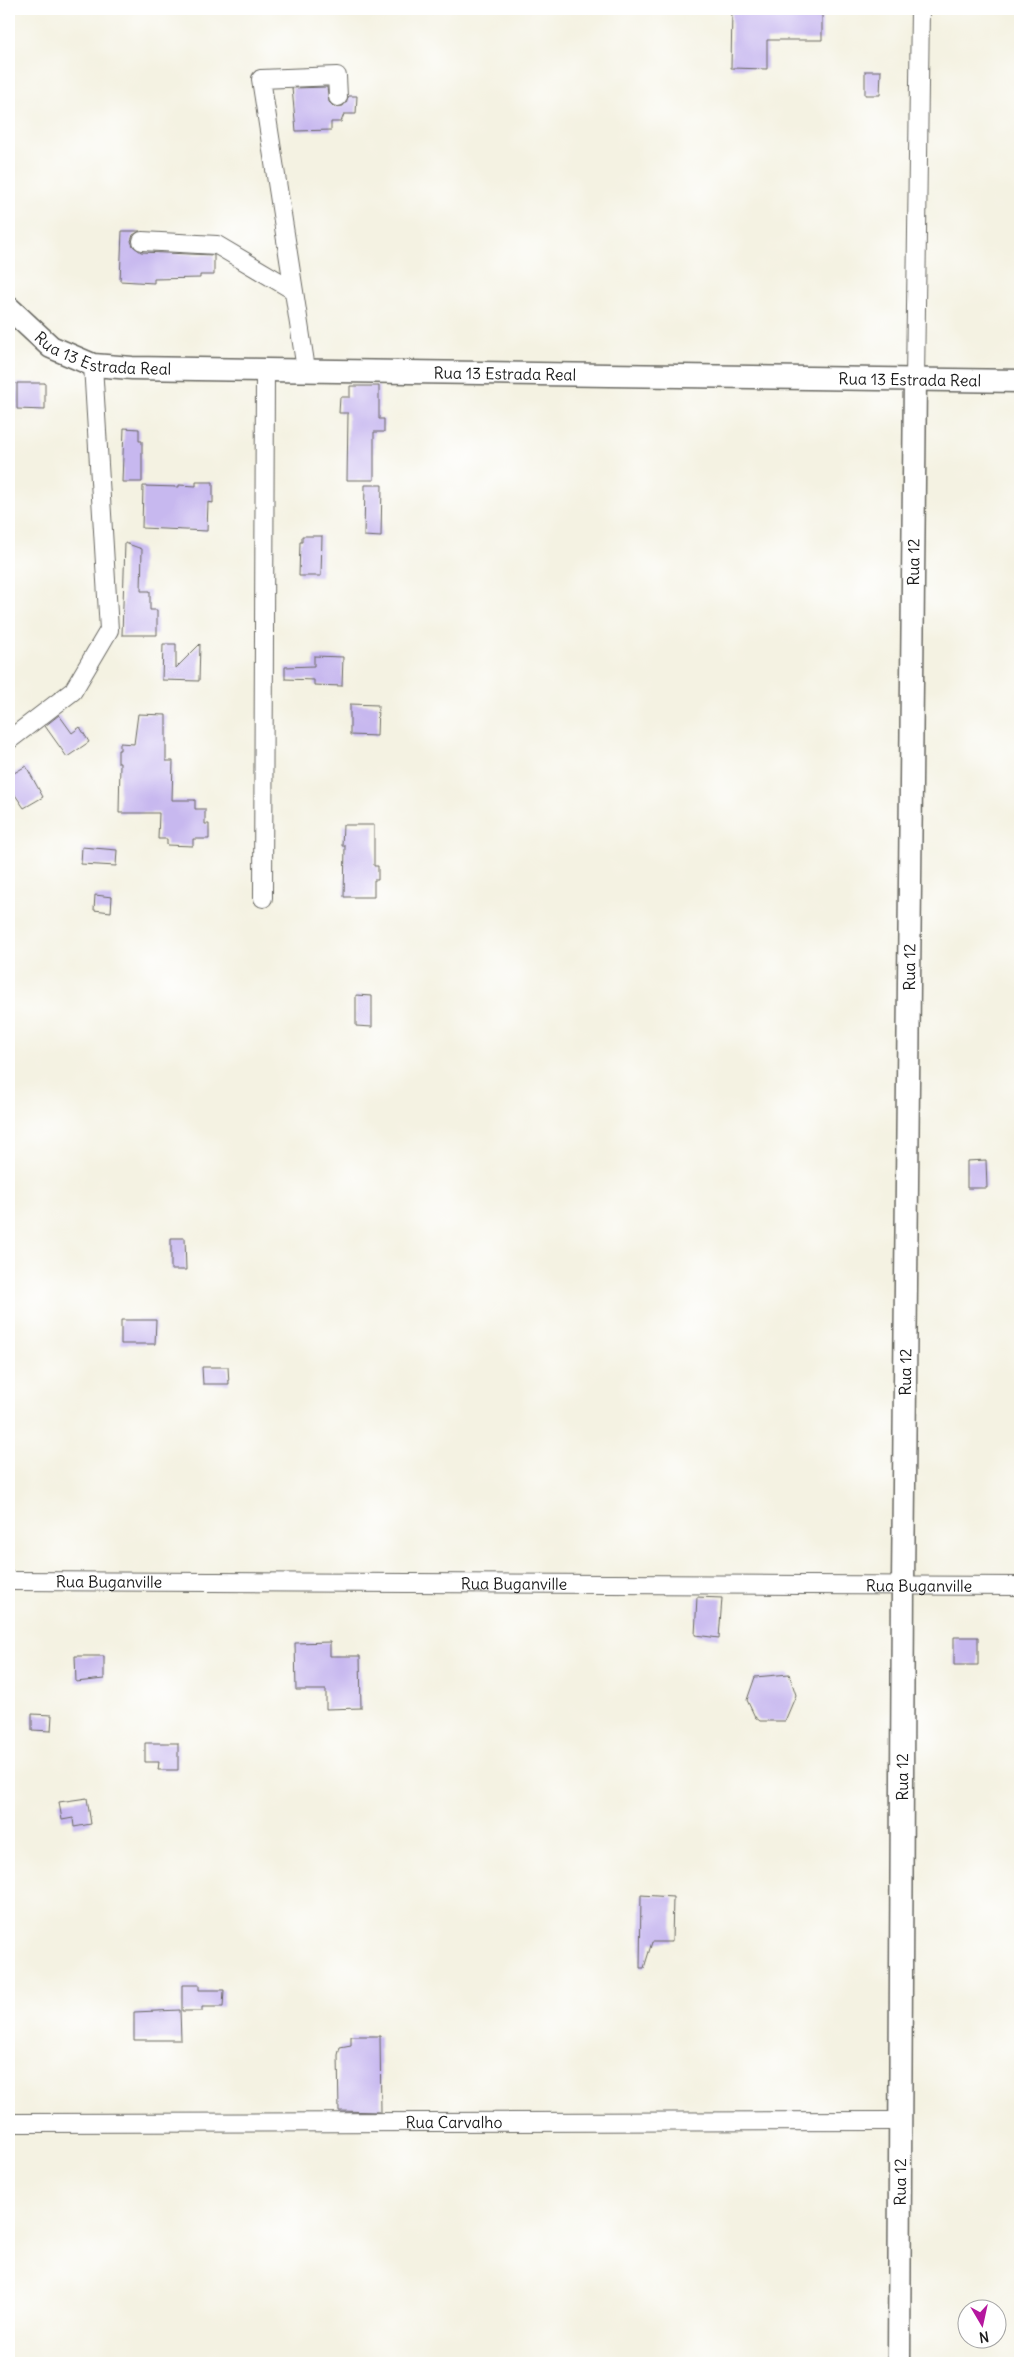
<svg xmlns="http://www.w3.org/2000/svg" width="1029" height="2372" font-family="Delius,sans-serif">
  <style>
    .building { fill: #c7b8ef }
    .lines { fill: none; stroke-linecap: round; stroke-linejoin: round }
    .minor-casing { stroke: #686761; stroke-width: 20 }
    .tertiary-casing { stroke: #686761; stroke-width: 25 }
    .minor { stroke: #fff; stroke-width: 18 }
    .tertiary { stroke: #fff; stroke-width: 22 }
    .labels { text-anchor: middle; stroke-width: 5; stroke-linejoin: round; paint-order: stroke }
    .street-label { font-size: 16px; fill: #1c1c1c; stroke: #fff }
  </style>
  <rect width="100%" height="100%" fill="#fff"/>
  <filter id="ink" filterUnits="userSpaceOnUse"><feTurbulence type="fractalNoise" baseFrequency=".02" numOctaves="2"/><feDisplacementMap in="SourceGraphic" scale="10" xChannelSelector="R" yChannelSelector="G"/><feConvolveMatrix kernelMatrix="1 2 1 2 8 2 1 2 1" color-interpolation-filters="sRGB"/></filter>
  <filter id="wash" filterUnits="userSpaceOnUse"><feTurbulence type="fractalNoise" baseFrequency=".0096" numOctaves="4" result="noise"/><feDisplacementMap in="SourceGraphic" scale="20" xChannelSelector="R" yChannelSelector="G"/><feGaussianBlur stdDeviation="1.12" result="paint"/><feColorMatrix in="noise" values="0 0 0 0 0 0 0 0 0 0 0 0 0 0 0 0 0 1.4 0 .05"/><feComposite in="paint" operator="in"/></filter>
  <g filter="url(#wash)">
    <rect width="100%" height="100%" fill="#f4f2e2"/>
    <g id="blocks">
      <path class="building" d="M732,9L822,11V40H767V69L731,68Z
        M865,71H881L880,95H865Z
        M327,87L329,102L334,107L343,106L349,96H357L356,114H344L341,122H331V130L296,131L292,88Z
        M122,231H140L133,235L131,241L133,246L141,252L214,255V275H200V278L154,279V283L120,281Z
        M17,383H45V410L17,409Z
        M350,386H379V419H384V432H374V480H347L348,413H339L340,397H350Z
        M124,428L139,429V441H142V482H122Z
        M196,482H213V503L208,502L207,531L142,528L143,486L179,487V485L196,486Z
        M365,485H382L381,537L364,536Z
        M302,536H322L321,576H299L300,542H302Z
        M125,543L142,549L141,591H150V610H157V635H122Z
        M163,644H176V668L200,644L199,681L162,680Z
        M314,656L343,657L342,686L314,685V680L285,679V667L314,666Z
        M350,704L378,705L377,736L350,735Z
        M138,714L166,715V761H173L172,800H195V809H205V824H209V839H193V846L167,845V839H158L159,813H119L120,763H118V750H120V743L134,744Z
        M59,715L72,733L80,727L89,742L67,757L45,726Z
        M26,766L43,797L24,808L9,786V776Z
        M343,825H374V866H378V880H374V897H344L345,846H342Z
        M82,847L117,850L116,866L81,864Z
        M95,895L112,897L111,912L94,910Z
        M356,995L372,996V1027L356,1026Z
        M986,1160L987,1188H967V1161Z
        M171,1238H185L186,1270H171Z
        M121,1320H156L155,1344H121Z
        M202,1367H228L229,1384H203Z
        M697,1597L722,1598L719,1638L695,1635Z
        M954,1637H978V1665H954Z
        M330,1642V1656H360L361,1708L326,1709V1690H296L295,1643Z
        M75,1656H104V1679L76,1682Z
        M789,1674L796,1695L785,1721H760L755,1717L747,1700L755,1677Z
        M32,1714L52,1715L51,1731L32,1730Z
        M145,1743H178V1770H158L159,1762H145Z
        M87,1798L91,1824L74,1827L73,1818L62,1820L59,1802Z
        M641,1895L673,1897L672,1942H652L644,1968H640Z
        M182,1985H199V1990H224L223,2007H202V2011H182Z
        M180,2010L181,2040H134V2012Z
        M351,2036H380L381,2112L339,2111L338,2055L340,2047L351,2045Z"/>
    </g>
  </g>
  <g filter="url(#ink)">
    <use href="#blocks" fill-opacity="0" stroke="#686761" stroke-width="1"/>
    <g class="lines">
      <defs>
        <g id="minor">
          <path d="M142,241L217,245L293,290"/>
          <path d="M306,369L261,79L337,76L338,97"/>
          <path d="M915,380L920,9"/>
          <path d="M9,740L73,691L109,630L93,365"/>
          <path d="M263,898L265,368"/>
          <path id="s1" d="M9,1581L1020,1586"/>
          <path id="s2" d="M9,2123L900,2121"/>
        </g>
        <g id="tertiary">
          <path id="s3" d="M9,308L51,347L93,365L132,368L1020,381"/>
          <path id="s4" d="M899,2363L903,1584L915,380"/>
        </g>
      </defs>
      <use href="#minor" class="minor-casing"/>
      <use href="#tertiary" class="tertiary-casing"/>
      <use href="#minor" class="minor"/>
      <use href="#tertiary" class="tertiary"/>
    </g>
  </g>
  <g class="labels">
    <g class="street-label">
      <text dy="6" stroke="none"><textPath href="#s3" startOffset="110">Rua 13 Estrada Real</textPath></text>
      <text dy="6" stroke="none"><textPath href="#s3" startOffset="515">Rua 13 Estrada Real</textPath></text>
      <text dy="6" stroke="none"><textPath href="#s3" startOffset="920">Rua 13 Estrada Real</textPath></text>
      <text dy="6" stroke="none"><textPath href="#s4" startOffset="1801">Rua 12</textPath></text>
      <text dy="6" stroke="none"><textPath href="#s4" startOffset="1396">Rua 12</textPath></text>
      <text dy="6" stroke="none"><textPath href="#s4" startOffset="991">Rua 12</textPath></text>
      <text dy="6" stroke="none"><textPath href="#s1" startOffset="100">Rua Buganville</textPath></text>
      <text dy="6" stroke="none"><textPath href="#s1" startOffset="505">Rua Buganville</textPath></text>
      <text dy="6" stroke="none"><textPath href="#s1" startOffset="910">Rua Buganville</textPath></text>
      <text dy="6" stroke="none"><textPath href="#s4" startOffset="586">Rua 12</textPath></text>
      <text dy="6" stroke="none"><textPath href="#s2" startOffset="445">Rua Carvalho</textPath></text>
      <text dy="6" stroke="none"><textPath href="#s4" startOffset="181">Rua 12</textPath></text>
    </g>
  </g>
  <rect width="1029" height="2372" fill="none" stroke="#fff" stroke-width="30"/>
  <g transform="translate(982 2324) rotate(171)"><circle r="24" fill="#ffffff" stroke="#a4a4a4"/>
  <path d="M0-4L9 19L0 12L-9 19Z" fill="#b5179e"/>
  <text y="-8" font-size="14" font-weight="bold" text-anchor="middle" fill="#1c1c1c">N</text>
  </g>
</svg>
